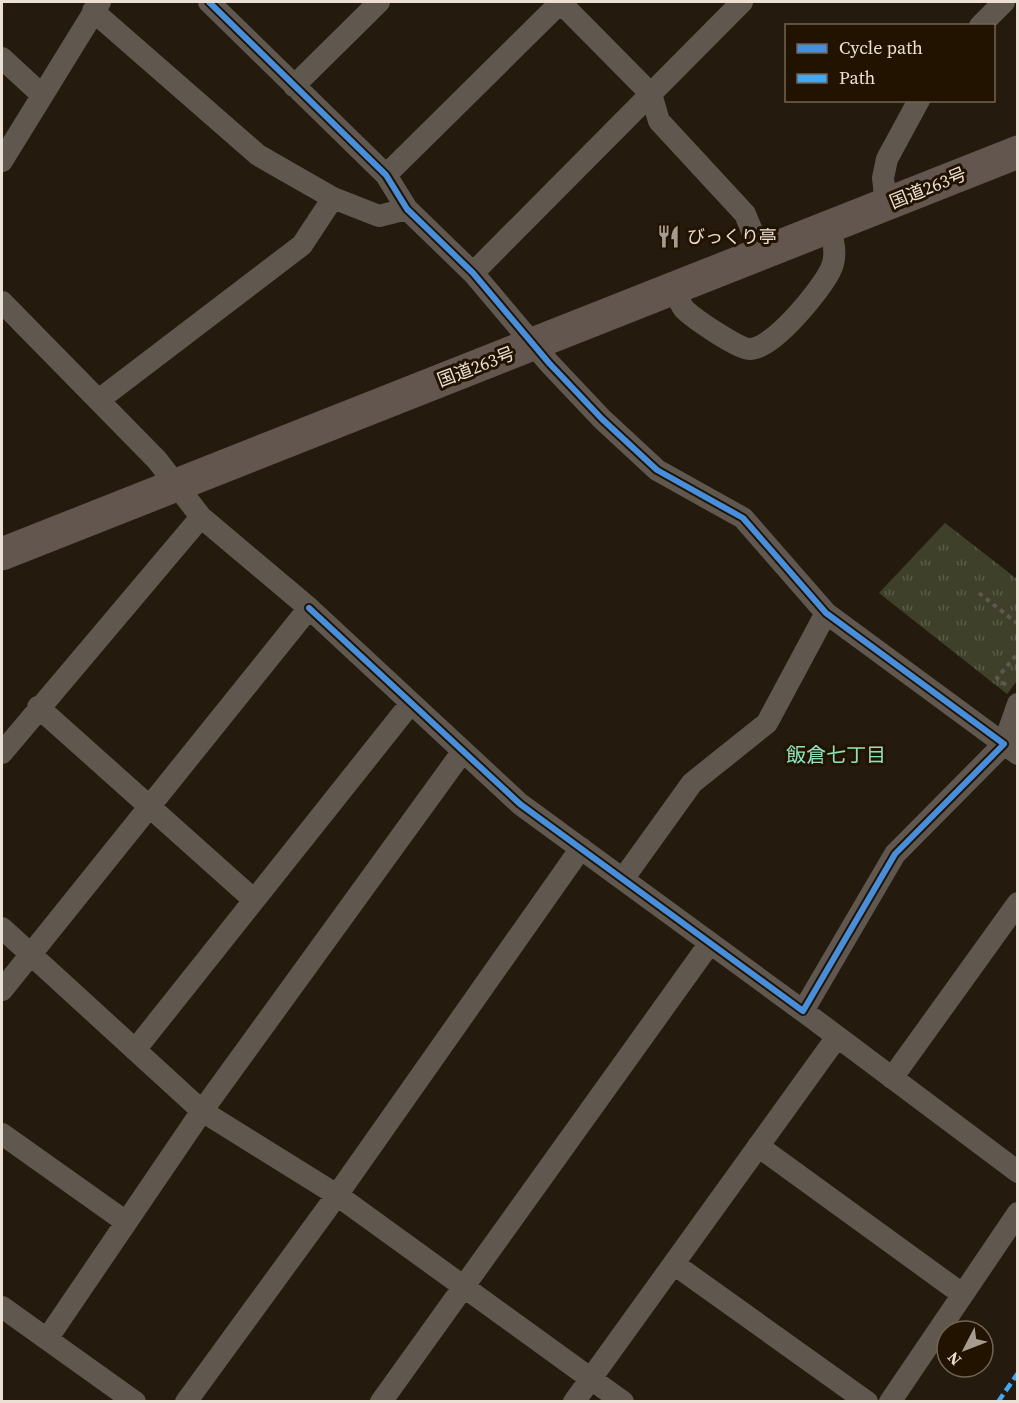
<svg xmlns="http://www.w3.org/2000/svg" width="1019" height="1403" font-family="'Source Serif 4','Noto Sans JP',serif">
  <style>
    .park { fill: url(#park-tufts) }
    .lines { fill: none; stroke-linecap: round; stroke-linejoin: round }
    .path { stroke: #5f5850; stroke-width: 4; stroke-dasharray: 4.5 4.5; stroke-linecap: butt }
    .minor { stroke: #60584f; stroke-width: 22 }
    .trunk { stroke: #63564e; stroke-width: 33 }
    .quiet { stroke: #3fa9f5; stroke-width: 4.5; stroke-dasharray: 9 4.5; stroke-linecap: butt }
    .cycleway-casing { stroke: #221300; stroke-width: 10 }
    .cycleway { stroke: #468fdf; stroke-width: 6 }
    .labels { text-anchor: middle; stroke-width: 6; stroke-linejoin: round; paint-order: stroke }
    .street-label { font-size: 18px; fill: #ebe0d3; stroke: #221300 }
    .poi-label { font-size: 18px; fill: #ebe0d3; stroke: #221300; text-anchor: start }
    .neighbourhood-label { font-size: 20px; fill: #8ae2bd; stroke: #221300 }
  </style>
  <defs>
    <pattern id="park-tufts" width="24" height="20" patternUnits="userSpaceOnUse" patternTransform="scale(1.5)"><rect width="24" height="20" fill="#3f402a"/><path d="M3 7l-1-3M5 7V3M7 7l1-3M15 17l-1-3M17 17v-4M19 17l1-3" fill="none" stroke="#5b5b48"/></pattern>
  </defs>
  <rect width="100%" height="100%" fill="#241b0e"/>
  <path class="park" d="M945,523L1017,579V681L1007,694L879,593Z"/>
  <g class="lines">
    <path class="path" d="M979,593L1018,624
      M1006,685L997,678L1018,653"/>
    <path class="minor" d="M209,2L386,175L407,209L473,273L549,363L602,419L657,470L743,518L826,613L1004,744L895,854L803,1011L520,804L309,608
      M560,2L651,94L659,121L745,214L761,253
      M93,11L258,155L333,198L379,216L407,209
      M980,26L1004,2
      M2,58L42,95
      M294,86L379,2
      M2,161L100,2
      M386,175L561,2
      M886,204L883,178L887,159L919,100
      M473,273L742,2
      M673,289C676,295 680,303 684,309C693,318 738,349 750,349C773,349 820,291 830,271C838,257 833,241 830,226
      M2,302L157,460L201,517L309,608L2,990
      M100,399L302,245L333,198
      M1018,704L1004,744L1018,754
      M38,707L254,900
      M2,753L201,517
      M623,879L692,783L767,723L826,613
      M2,928L202,1111L337,1195L623,1402
      M803,1011L1018,1172
      M135,1050L411,703
      M892,1078L1018,903
      M2,1134L126,1222
      M758,1146L962,1294
      M674,1264L867,1402
      M2,1307L135,1402
      M47,1339L202,1111L463,751
      M186,1402L337,1195L581,848
      M381,1402L710,943
      M574,1402L837,1037
      M890,1402L1018,1213"/>
    <path class="trunk" d="M2,554L1018,152"/>
    <path class="quiet" d="M998,1402L1018,1373"/>
    <defs>
      <path id="cycleway" d="M209,2L386,175L407,209L473,273L549,363L602,419L657,470L743,518L826,613L1004,744L895,854L803,1011L520,804L309,608"/>
    </defs>
    <use href="#cycleway" class="cycleway-casing"/>
    <use href="#cycleway" class="cycleway"/>
  </g>
  <defs>
    <symbol id="restaurant-bare" viewBox="-9 -9 18 18"><path d="M-5-6h1v4h1v-4h1v4h1v-4h1v5L-1.5 .5V6h-2V.5L-5-1ZM5-6V6H3V1.5H1.5Q1.5-4 5-6Z" fill="#a59b8e" stroke="#221300" stroke-width="2.5" paint-order="stroke"/></symbol>
  </defs>
  <g fill-rule="evenodd">
    <use href="#restaurant-bare" x="652" y="220" width="33" height="33"/>
  </g>
  <g class="labels">
    <g class="street-label">
      <text transform="translate(928 188) rotate(-22)" y="6">国道263号</text>
      <text transform="translate(476 367) rotate(-21)" y="6">国道263号</text>
    </g>
    <g class="poi-label">
      <text x="687" y="243">びっくり亭</text>
    </g>
    <g class="neighbourhood-label">
      <text x="836" y="762">飯倉七丁目</text>
    </g>
  </g>
  <rect width="1019" height="1403" fill="none" stroke="#ebe0d3" stroke-width="6"/>
  <rect x="785" y="24" width="210" height="78" fill="#221300" stroke="#726554" stroke-width="1.5"/>
  <rect x="797" y="44" width="30" height="9" fill="#468fdf" stroke="#726554" stroke-width="1.5"/>
  <text x="839" y="54" font-size="18" fill="#ebe0d3">Cycle path</text>
  <rect x="797" y="74" width="30" height="9" fill="#3fa9f5" stroke="#726554" stroke-width="1.5"/>
  <text x="839" y="84" font-size="18" fill="#ebe0d3">Path</text>
  <g transform="translate(965 1349) rotate(228)"><circle r="28" fill="#221300" stroke="#726554" stroke-width="1.5"/>
  <path d="M0-4.5L10 22L0 15L-10 22Z" fill="#a59b8e"/>
  <text y="-9" font-size="16" font-weight="bold" text-anchor="middle" fill="#ebe0d3">N</text>
  </g>
</svg>
